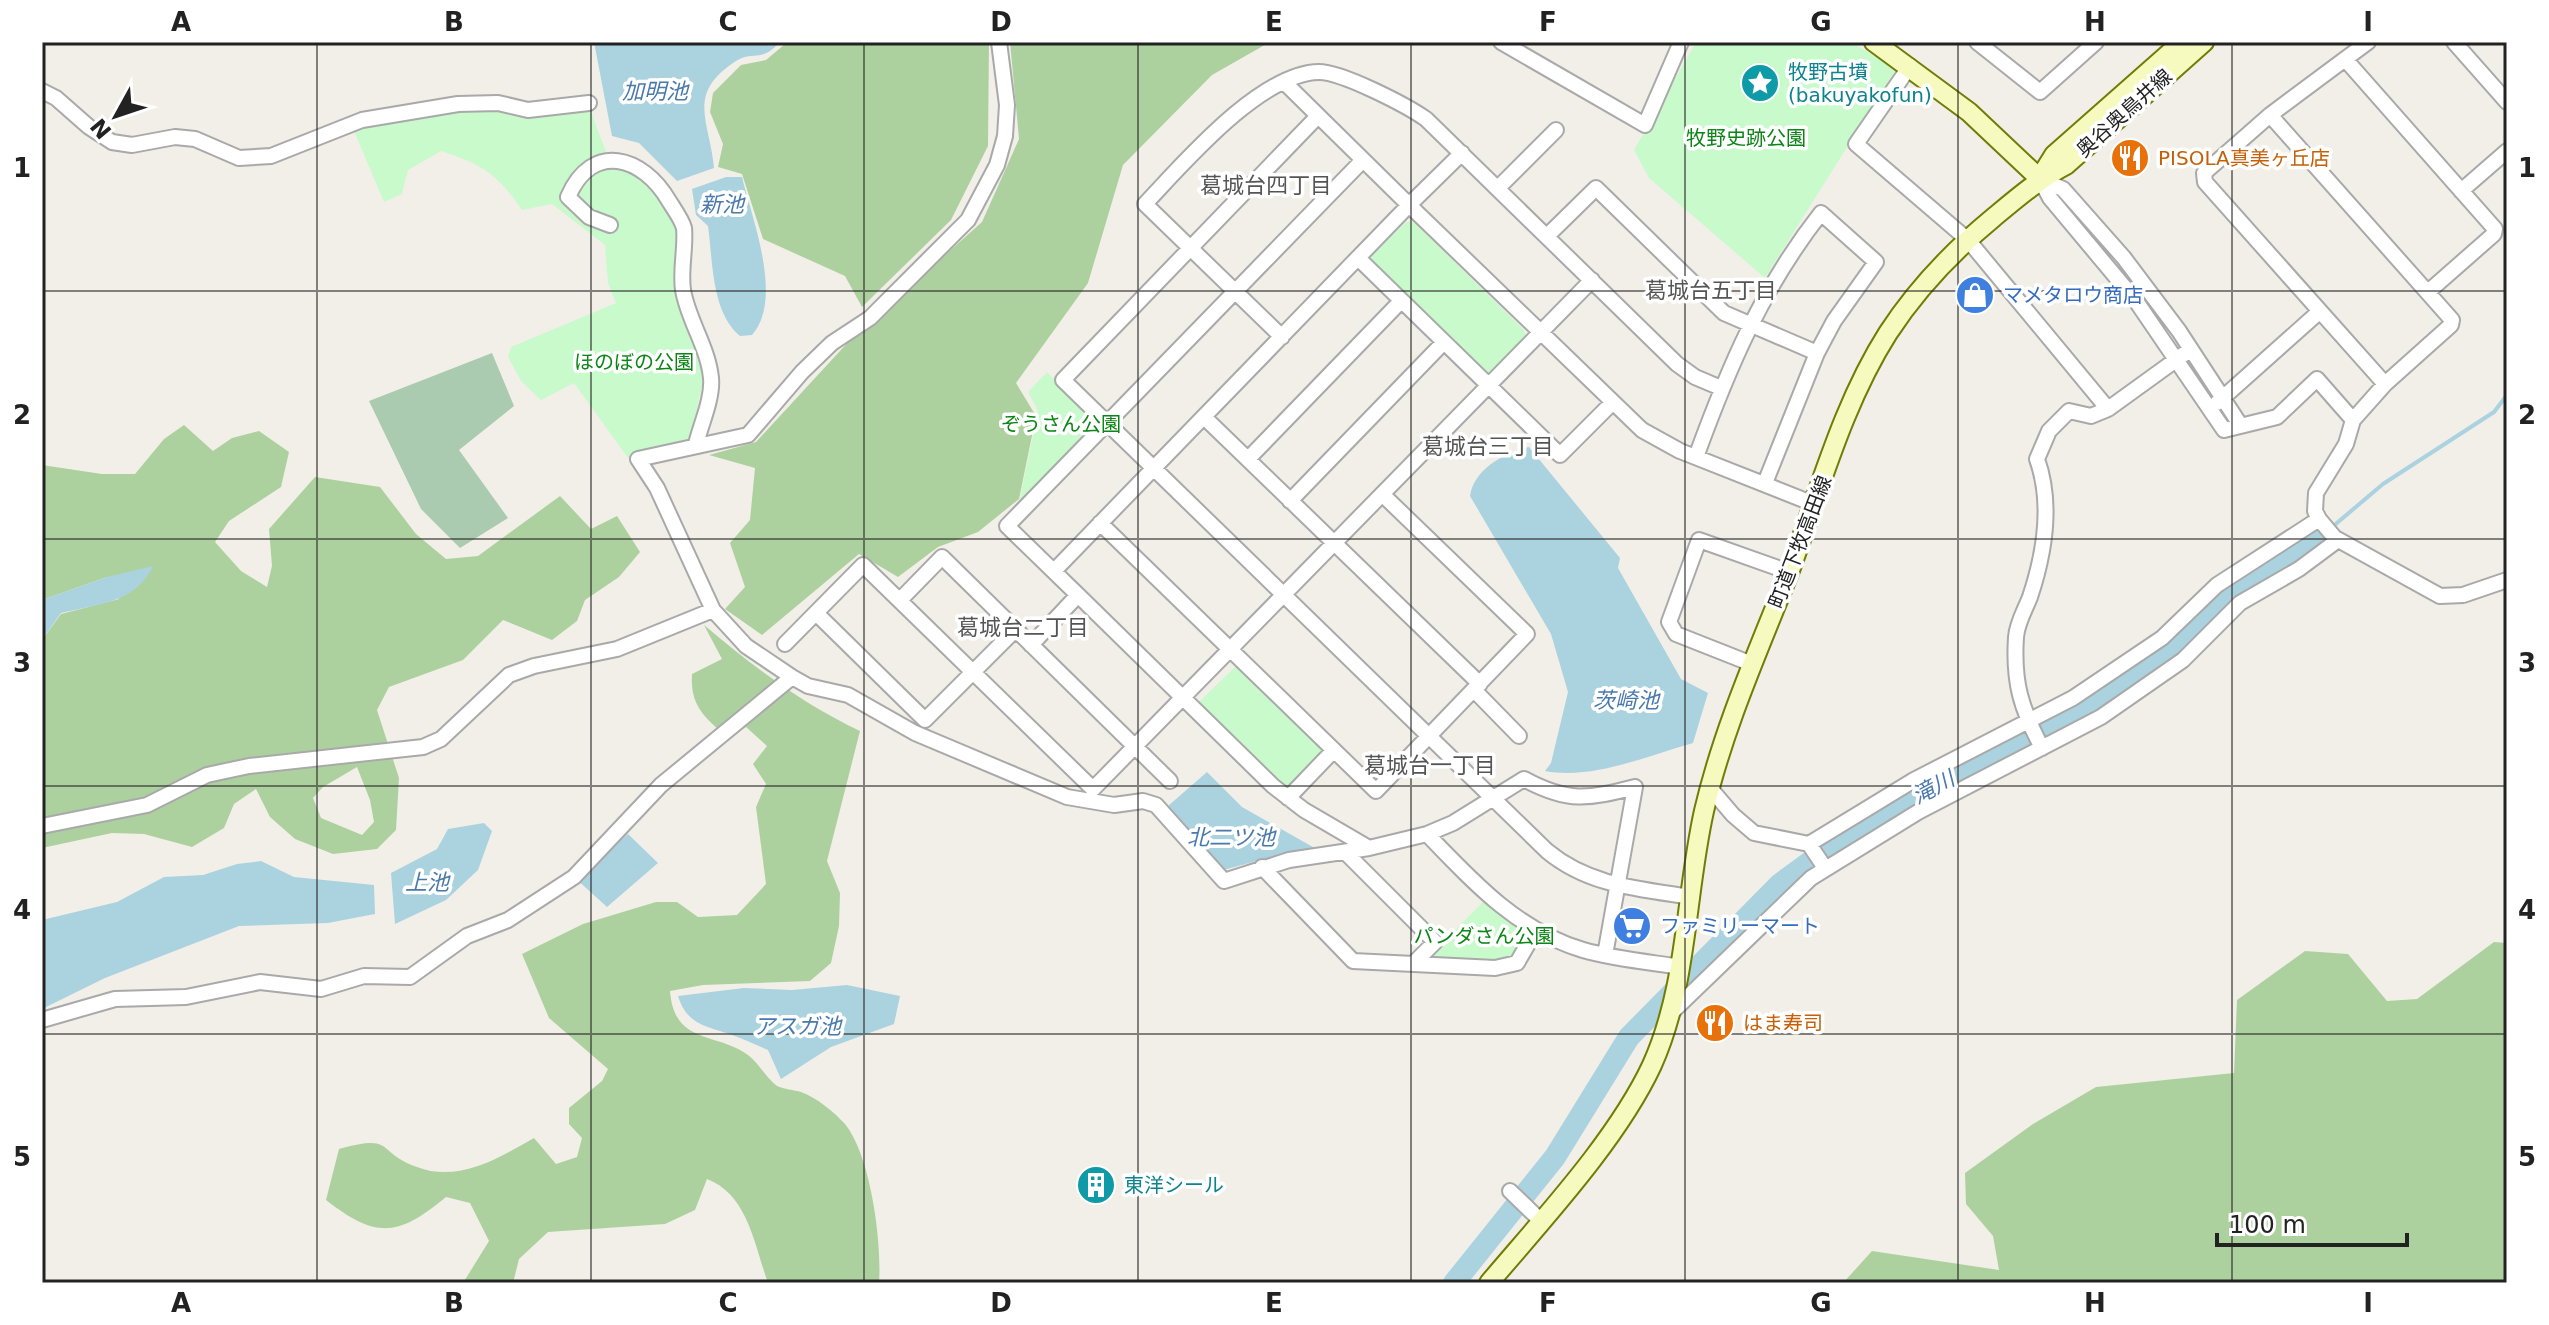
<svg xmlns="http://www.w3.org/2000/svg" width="2549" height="1325" font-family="'DejaVu Sans','Noto Sans JP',sans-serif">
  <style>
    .forest { fill: #add19e; fill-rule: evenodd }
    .cemetery { fill: #aacbaf }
    .park { fill: #c8facc }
    .water { fill: #aad3df }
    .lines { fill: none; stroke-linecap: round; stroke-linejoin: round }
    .stream { stroke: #aad3df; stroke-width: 4 }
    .river { stroke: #aad3df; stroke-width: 22 }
    .street-casing { stroke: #a9a9a9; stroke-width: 18 }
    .secondary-casing { stroke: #707d05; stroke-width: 22 }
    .street { stroke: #fff; stroke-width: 14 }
    .secondary { stroke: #f7fabf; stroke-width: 18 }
    .grid { fill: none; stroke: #222; stroke-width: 2; stroke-opacity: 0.55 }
    .labels { text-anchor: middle; stroke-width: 7; stroke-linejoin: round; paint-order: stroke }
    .culture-label { font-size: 20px; fill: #0d838f; stroke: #fff; text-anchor: start }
    .street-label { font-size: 20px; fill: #222; stroke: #fff }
    .park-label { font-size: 20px; fill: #0c8416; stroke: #fff }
    .food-label { font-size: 20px; fill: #c56008; stroke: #fff; text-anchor: start }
    .shop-label { font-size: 20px; fill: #366cbe; stroke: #fff; text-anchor: start }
    .water-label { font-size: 22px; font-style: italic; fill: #4a7aab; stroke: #fff }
    .neighbourhood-label { font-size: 22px; fill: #555; stroke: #fff }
    .neatline { fill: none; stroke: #222; stroke-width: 3 }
    .grid-label { font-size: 26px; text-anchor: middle; font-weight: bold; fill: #222 }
  </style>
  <rect width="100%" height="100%" fill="#f2efe9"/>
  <path class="forest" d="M797,42H989L988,146L951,220L862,307L845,276L763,239L742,174L718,167L723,144L710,112L713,93L741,65L766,60L785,44Z
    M1010,42H1270L1212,75L1123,165L1088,283L1016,383L1036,416L1019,499L978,532L938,547L898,577L859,554L762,635L725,609L745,587L730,543L750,520L755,468L709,455L756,442L851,339L982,222L1019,139Z
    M184,425L213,451L232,438L259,431L289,452L281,487L229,521L215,542L241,571L267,587L272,566L269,529L315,477L380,487L416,534L446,559L478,556L560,496L591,529L617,516L640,552L619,577L585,600L577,621L552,640L503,620L463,660L389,687L377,710L399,778L396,830L377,849L333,854L295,839L270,817L256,789L234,804L224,828L192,847L144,834L112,833L42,848V640L61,614L119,599L107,577L42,600V465L102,474H135L164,439ZM357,767L370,800L374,822L362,835L321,818L313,798L323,787Z
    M704,625C754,667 801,703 860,731L827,861L840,893L839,926L831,963L810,981L703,985L670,991C674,1045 717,1032 748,1055C759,1063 766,1078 777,1086C784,1089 794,1090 801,1092C817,1098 833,1111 845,1124C871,1156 882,1243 879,1283H768C754,1244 748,1195 707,1179L695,1210L665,1224L548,1232L519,1259L513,1283H463L489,1241L470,1203L446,1197C398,1237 376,1239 326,1200L339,1149C396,1133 375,1152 417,1167C458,1183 499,1158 534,1138L556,1164L577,1157L582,1138L569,1124V1108L602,1081L608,1069L549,1018L522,954L583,924L656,902H677L698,917L737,915L766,884L756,807L766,784L753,764L767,746L746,727L726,736C704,717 690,705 692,674L722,659Z
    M2494,942L2507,943V1283H1843L1872,1251L1999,1270L1993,1236L1966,1204L1965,1173L2033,1124L2096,1087L2234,1073L2237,1000L2305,951L2348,954L2387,1001L2417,999Z"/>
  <path class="cemetery" d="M492,353L514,406L459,450L508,518L460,548L421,509L369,401Z"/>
  <path class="park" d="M1696,42H1851L1896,69L1765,278L1649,178L1634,150Z
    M498,110L547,115L591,112L606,152L646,183L677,225L676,292L704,378L690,438L628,458L574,383L541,400L521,381L508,357L511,347L616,303L608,283L605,245L552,204L522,210C498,174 481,164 441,151L408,170L402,194L384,202L354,131L425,114Z
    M1413,221L1524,330L1526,339L1492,371L1483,372L1372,262L1371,256L1406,222Z
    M1047,372L1098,424L1018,507L1038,411L1028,392Z
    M1238,664L1322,750L1289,789L1199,702Z
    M1484,901L1526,931L1528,937L1514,960L1494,962L1435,958L1433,952Z"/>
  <path class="water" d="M594,42H780C760,64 753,50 736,61C685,94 710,121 714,168L677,181L639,143L612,136Z
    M726,177H742C752,219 784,299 752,335L740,336C711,312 713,261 708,226L696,215L692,189Z
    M1529,447L1620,558L1618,568L1681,679L1708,693L1693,743C1646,756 1593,780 1545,771L1551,763L1568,692L1551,634L1470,496C1474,469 1504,453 1529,447Z
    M153,566C136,603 98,604 61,613L42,640V600L107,577Z
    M1207,772L1242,807L1320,851L1296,850L1220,871L1168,806Z
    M484,823L492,831L478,870L446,900L395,924L391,873L437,849L448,829Z
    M628,834L658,863L607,907L574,877Z
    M261,861L294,877L374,885L375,914L328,923L239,926L105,978L42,1009V920L117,902L164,877L203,875L237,864Z
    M847,985L900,996L894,1024L831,1047L781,1079L768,1050C756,1045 744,1039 732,1035C706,1026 687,1025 678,996L744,988L792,990Z"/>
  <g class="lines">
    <path class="stream" d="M2331,528L2383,484L2494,412L2507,395"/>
    <path class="river" d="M1454,1283L1555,1157L1629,1037L1780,884L1829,848L1906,802L2097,700L2183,640L2230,593L2323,534"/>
    <defs>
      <path id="street" d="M999,42L1007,105L1005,136L997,165L968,220L870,318L832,343L802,372L748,435L638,459L657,488L713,610L746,646L792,677L808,686L848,695L915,733L1067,797L1114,805L1143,801L1156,805L1224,881L1289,860L1369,848L1427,834L1453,823L1524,779C1568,803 1588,799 1635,787L1605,955
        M1501,42L1645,125L1681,42
        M1977,42L2040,92L2096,42
        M2454,42L2507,102
        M2345,59L2495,229L2494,234L2428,292
        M1910,66L1856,144L1968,240L2108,409L2191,349
        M42,91L56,98L89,127L112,142L132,145L175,137L195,139L239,158L271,156L362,120L458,104L498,103L528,110L589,103
        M2270,115L2452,320L2451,325L2385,384L2205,182L2204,173L2270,115L2368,42
        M1318,116L1063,380L1547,851C1589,886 1640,889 1692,897
        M1462,153L1409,205L1642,430L1680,451L1814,504
        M2040,179L2050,198L2136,301L2224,430L2277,417L2317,379L2353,420
        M2040,179L2063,189L2124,258L2179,331L2241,426
        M1498,188L1556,130
        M2461,191L2507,151
        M610,225L589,217L568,197C592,141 643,156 669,201C674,209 682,220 684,228C686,248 680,269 683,290C688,320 708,347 711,378C713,398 701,424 696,444
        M1547,236L1596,188L1724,313L1817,353
        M1358,258L1560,455L1612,403
        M1282,337L1145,204C1183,164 1260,73 1319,72C1342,72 1406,105 1426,119L1677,364L1695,377L1721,388
        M2385,384L2353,420L2346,444L2316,493L2315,511L2319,519L2335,538L2440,596L2463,595L2507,580
        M2217,403L2319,312
        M1204,417L1480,684
        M1696,457C1728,369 1762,288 1821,213L1876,262L1834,321L1817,353L1765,483
        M1248,459L1401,301
        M1290,501L1444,342
        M1100,523L1376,791L1527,634L1382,494
        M1054,571L1409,205L1285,83
        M1078,595L1273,786L1304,810L1369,848
        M900,600L942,557L1170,781
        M816,613L925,720L1015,630
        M785,644L863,565L1093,789L1592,280
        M1031,645L1078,595L1007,526L1363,160
        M1752,664L1676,634L1669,622L1699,540L1789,572
        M1474,690L1519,736
        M2042,748C2021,708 2013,683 2016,637C2017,623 2025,610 2030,597C2045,552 2053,504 2037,459L2049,431L2069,411L2091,416L2108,409
        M1710,788L1733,815L1754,833L1809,844L1825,868
        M1288,798L1334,750
        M42,826L147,805L207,775L249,766L423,747L441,739L509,675L534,666L617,649L713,610
        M1427,834C1473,882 1518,931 1583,950C1615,959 1648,962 1681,967
        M1809,844L1914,780L2073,698L2162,638L2217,585L2319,519
        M1345,852L1435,942L1413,964
        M1262,867L1353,961L1495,968L1517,963L1536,930
        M1671,1013L1811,878L1918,812L2101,717L2183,660L2240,603L2299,569L2338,540
        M42,1020L115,999L186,997L260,982L321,989L364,976L410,977L467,936L508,920L574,877L661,785L792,677
        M1510,1191L1540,1220"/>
      <path id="secondary" d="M1874,42L1969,112L2040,179
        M2041,176L2054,155L2182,42
        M1489,1283C1543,1219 1617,1140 1652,1065C1688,985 1685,896 1704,811C1723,729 1758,651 1789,573C1819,493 1842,405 1888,333C1916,290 1953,251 1993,218C2017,198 2039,179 2066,165L2204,42"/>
    </defs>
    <use href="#street" class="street-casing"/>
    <use href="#secondary" class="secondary-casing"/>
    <use href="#street" class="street"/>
    <use href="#secondary" class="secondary"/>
  </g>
  <path class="grid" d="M317,42V1283M591,42V1283M864,42V1283M1138,42V1283M1411,42V1283M1685,42V1283M1958,42V1283M2232,42V1283M42,291H2507M42,539H2507M42,786H2507M42,1034H2507"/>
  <defs>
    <symbol id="sight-disc" viewBox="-11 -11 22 22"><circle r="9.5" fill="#0f9aa8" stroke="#fff"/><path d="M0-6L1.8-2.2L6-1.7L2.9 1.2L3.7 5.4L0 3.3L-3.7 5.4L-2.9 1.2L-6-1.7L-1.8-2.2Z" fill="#fff"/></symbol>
    <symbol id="restaurant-disc" viewBox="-11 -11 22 22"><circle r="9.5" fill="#e8710a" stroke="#fff"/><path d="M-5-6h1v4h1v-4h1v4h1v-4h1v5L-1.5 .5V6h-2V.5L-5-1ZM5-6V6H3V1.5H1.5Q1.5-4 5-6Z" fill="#fff"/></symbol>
    <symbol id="shop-disc" viewBox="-11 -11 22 22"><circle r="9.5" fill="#3f7fe0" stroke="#fff"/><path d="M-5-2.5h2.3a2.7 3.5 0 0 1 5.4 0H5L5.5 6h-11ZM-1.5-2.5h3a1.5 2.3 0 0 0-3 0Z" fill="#fff"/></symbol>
    <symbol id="supermarket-disc" viewBox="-11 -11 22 22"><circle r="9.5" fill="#3f7fe0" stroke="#fff"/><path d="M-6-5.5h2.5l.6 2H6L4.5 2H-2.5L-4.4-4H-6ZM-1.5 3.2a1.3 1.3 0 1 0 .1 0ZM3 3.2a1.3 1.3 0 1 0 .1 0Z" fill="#fff"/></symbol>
    <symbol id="building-disc" viewBox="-11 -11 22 22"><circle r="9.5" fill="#0f9aa8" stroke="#fff"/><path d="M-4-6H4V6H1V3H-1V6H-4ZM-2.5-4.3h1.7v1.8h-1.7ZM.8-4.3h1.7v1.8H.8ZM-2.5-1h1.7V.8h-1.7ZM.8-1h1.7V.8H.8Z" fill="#fff"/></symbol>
  </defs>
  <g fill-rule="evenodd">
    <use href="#sight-disc" x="1738" y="61" width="44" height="44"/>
    <use href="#restaurant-disc" x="2108" y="136" width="44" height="44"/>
    <use href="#shop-disc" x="1953" y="273" width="44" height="44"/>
    <use href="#supermarket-disc" x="1610" y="904" width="44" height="44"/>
    <use href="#restaurant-disc" x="1693" y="1001" width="44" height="44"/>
    <use href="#building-disc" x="1074" y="1163" width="44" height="44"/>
  </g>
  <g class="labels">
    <g class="culture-label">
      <text x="1788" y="79">牧野古墳<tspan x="1788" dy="23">(bakuyakofun)</tspan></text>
      <text x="1124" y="1192">東洋シール</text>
    </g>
    <g class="street-label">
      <text transform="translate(2124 113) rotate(-42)" y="7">奥谷奥鳥井線</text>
      <text transform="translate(1800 542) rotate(-69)" y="7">町道下牧高田線</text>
    </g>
    <g class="park-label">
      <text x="1746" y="145">牧野史跡公園</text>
      <text x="634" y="369">ほのぼの公園</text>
      <text x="1061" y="431">ぞうさん公園</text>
      <text x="1484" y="943">パンダさん公園</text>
    </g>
    <g class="food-label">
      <text x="2158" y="165">PISOLA真美ヶ丘店</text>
      <text x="1743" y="1030">はま寿司</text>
    </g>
    <g class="shop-label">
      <text x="2003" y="302">マメタロウ商店</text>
      <text x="1660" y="933">ファミリーマート</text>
    </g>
    <g class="water-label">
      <text x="655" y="99">加明池</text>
      <text x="722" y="212">新池</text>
      <text x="1626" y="708">茨崎池</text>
      <text transform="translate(1933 787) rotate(-28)" y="8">滝川</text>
      <text x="1231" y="845">北二ツ池</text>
      <text x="427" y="890">上池</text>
      <text x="797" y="1034">アスガ池</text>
    </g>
    <g class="neighbourhood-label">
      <text x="1266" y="193">葛城台四丁目</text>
      <text x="1711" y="298">葛城台五丁目</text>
      <text x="1488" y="454">葛城台三丁目</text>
      <text x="1023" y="635">葛城台二丁目</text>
      <text x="1430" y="773">葛城台一丁目</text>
    </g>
  </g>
  <rect width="2549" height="1325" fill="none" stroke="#ffffff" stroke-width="88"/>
  <g transform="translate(116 116) rotate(230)" stroke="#ffffff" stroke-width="6" paint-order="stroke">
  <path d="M0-6L14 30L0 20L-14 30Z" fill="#222222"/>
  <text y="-12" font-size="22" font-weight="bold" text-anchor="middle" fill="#222222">N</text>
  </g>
  <path d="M2217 1233v12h190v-12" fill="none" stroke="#222222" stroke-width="4"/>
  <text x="2229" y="1233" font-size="24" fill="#222222" stroke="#ffffff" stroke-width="6" paint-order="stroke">100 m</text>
  <rect x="44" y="44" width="2461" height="1237" class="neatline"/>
  <g class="grid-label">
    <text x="181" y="31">A</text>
    <text x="454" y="31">B</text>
    <text x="728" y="31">C</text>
    <text x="1001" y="31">D</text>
    <text x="1274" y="31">E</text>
    <text x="1548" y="31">F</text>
    <text x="1821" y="31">G</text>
    <text x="2095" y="31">H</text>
    <text x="2368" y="31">I</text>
    <text x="22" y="177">1</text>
    <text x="2527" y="177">1</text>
    <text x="22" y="424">2</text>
    <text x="2527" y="424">2</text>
    <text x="22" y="672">3</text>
    <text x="2527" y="672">3</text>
    <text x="22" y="919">4</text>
    <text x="2527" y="919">4</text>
    <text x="22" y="1166">5</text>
    <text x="2527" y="1166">5</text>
    <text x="181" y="1312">A</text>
    <text x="454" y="1312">B</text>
    <text x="728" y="1312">C</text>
    <text x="1001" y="1312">D</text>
    <text x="1274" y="1312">E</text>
    <text x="1548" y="1312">F</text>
    <text x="1821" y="1312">G</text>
    <text x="2095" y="1312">H</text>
    <text x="2368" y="1312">I</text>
  </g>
</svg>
